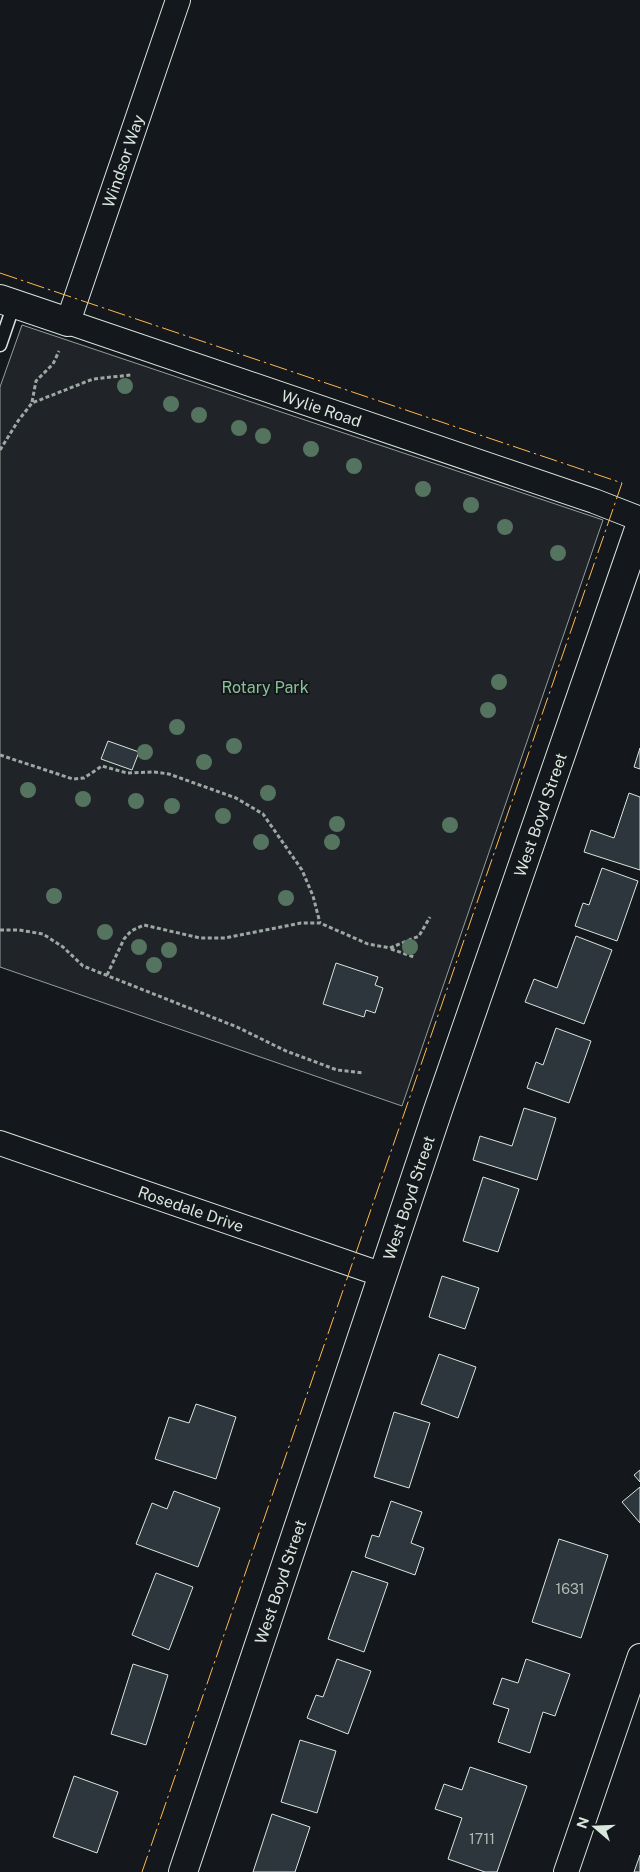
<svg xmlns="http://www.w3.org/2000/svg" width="640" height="1872" font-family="'Public Sans',sans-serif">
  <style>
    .green { fill: #202428; stroke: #939e99 }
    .building { fill: #2c363c; stroke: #d8e6dc }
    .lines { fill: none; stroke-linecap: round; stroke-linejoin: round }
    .service-casing { stroke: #d8e6dc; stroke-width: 15 }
    .minor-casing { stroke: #d8e6dc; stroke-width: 26 }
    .tertiary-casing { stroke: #d8e6dc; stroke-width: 30 }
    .path { stroke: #9da8a2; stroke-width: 3; stroke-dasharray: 4 2.5; stroke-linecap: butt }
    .service { stroke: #14181c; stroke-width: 12 }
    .minor { stroke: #14181c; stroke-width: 24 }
    .tertiary { stroke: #14181c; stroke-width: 28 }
    .power { stroke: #ffb74d; stroke-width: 1; stroke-dasharray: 18 4 2.5 4; stroke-linecap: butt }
    .tree { fill: #55745f }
    .labels { text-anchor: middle; stroke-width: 4; stroke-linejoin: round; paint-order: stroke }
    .number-label { font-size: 14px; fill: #adbab4 }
    .street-label { font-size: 16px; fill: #d8e6dc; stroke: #14181c }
    .park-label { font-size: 16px; fill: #8ac095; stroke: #14181c }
  </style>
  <rect width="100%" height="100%" fill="#14181c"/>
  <path class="green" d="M22,325L603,520L402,1106L0,967V387Z"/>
  <path class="building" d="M108,741L139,752L132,770L101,759Z
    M640,748V769L634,767Z
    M629,793L640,797V870L584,852L591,830L614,838Z
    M602,868L638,881L617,941L575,926L583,903L589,905Z
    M576,936L612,950L584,1024L525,1002L534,979L557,988Z
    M336,963L378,977L375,985L383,988L375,1013L366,1010L364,1017L323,1004Z
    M556,1028L591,1041L569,1103L527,1088L536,1062L543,1065Z
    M524,1108L556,1118L537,1180L473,1160L480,1136L512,1146Z
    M483,1177L519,1189L498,1252L463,1241Z
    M442,1276L479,1288L465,1329L429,1317Z
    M439,1354L476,1367L458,1418L421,1404Z
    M196,1404L236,1417L216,1479L155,1459L169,1417L189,1423Z
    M394,1412L430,1423L409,1488L374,1477Z
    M640,1470V1482L634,1475Z
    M640,1487V1523L622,1502Z
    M174,1491L220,1508L198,1567L136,1544L152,1503L167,1509Z
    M391,1501L422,1512L411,1543L424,1548L415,1575L365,1557L372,1535L379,1537Z
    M559,1539L608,1555L581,1638L532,1622Z
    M352,1571L388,1583L364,1652L328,1639Z
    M156,1573L193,1587L169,1650L132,1635Z
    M337,1659L371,1671L348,1734L307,1718L316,1695L323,1697Z
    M526,1659L570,1674L555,1716L543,1712L530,1753L498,1742L509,1709L493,1704L502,1678L518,1683Z
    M133,1664L168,1675L146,1745L111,1734Z
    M300,1740L336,1751L317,1813L281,1802Z
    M470,1767L527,1786L497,1872H485L448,1859L462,1818L435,1809L444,1784L462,1790Z
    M74,1776L118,1792L97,1853L53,1837Z
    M272,1814L310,1827L295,1872H253Z
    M640,1855V1872H634Z"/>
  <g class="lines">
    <defs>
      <path id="service" d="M0,345L14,304"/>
      <g id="minor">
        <path id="s1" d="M178,0L68,322L594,501L640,519"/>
        <path id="s2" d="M0,1143L383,1275"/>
        <path d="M566,1872L640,1656"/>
      </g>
      <g id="tertiary">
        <path d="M0,299L68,322"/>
        <path id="s3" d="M183,1872L438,1110L640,526"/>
      </g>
    </defs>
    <use href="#service" class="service-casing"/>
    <use href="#minor" class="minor-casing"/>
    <use href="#tertiary" class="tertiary-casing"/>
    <path class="path" d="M32,402L36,381L53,364L59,351
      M0,450L18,421L32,403L93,379L131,375
      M0,755L73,779L84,778L102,766L127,773L154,772L169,774L236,798L263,814L302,870L313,896L320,923
      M0,930H19L43,934L63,947L83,966L237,1027L286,1051L313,1061L337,1070L364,1073
      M391,949L414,957
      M107,975L124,939L131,931L144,925L200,938H225L301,923H320L368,944L390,948L419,936L430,917"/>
    <use href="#service" class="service"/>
    <use href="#minor" class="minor"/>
    <use href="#tertiary" class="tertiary"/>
    <path class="power" d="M0,273L622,483L142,1872"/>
  </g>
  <g class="tree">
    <circle cx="125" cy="386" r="8"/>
    <circle cx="171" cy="404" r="8"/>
    <circle cx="199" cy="415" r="8"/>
    <circle cx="239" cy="428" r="8"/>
    <circle cx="263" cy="436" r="8"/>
    <circle cx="311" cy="449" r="8"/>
    <circle cx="354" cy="466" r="8"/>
    <circle cx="423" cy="489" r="8"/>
    <circle cx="471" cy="505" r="8"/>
    <circle cx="505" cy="527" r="8"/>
    <circle cx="558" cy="553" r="8"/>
    <circle cx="499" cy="682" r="8"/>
    <circle cx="488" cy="710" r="8"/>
    <circle cx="177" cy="727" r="8"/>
    <circle cx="234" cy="746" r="8"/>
    <circle cx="145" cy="752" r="8"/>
    <circle cx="204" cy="762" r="8"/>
    <circle cx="28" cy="790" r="8"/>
    <circle cx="268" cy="793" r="8"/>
    <circle cx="83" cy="799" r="8"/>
    <circle cx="136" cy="801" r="8"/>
    <circle cx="172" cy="806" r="8"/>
    <circle cx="223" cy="816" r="8"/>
    <circle cx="337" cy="824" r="8"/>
    <circle cx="450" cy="825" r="8"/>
    <circle cx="261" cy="842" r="8"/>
    <circle cx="332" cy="842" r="8"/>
    <circle cx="54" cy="896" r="8"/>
    <circle cx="286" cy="898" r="8"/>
    <circle cx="105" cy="932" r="8"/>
    <circle cx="139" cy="947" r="8"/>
    <circle cx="410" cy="947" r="8"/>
    <circle cx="169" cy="950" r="8"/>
    <circle cx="154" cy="965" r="8"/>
  </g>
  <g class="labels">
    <g class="number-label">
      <text x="570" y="1594">1631</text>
      <text x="482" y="1844">1711</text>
    </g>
    <g class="street-label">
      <text transform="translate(123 161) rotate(-71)" y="6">Windsor Way</text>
      <text dy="6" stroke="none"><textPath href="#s1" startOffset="608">Wylie Road</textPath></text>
      <text dy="6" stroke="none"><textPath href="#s3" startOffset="1116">West Boyd Street</textPath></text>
      <text dy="6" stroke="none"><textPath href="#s3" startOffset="711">West Boyd Street</textPath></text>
      <text dy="6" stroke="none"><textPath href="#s2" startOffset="202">Rosedale Drive</textPath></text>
      <text dy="6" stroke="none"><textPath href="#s3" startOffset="306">West Boyd Street</textPath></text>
    </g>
    <g class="park-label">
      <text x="265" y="693">Rotary Park</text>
    </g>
  </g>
  <g transform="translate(595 1827) rotate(289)" stroke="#14181c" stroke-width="4" paint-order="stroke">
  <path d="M0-4L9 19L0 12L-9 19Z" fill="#d8e6dc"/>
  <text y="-8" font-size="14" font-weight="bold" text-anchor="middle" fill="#d8e6dc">N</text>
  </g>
</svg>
